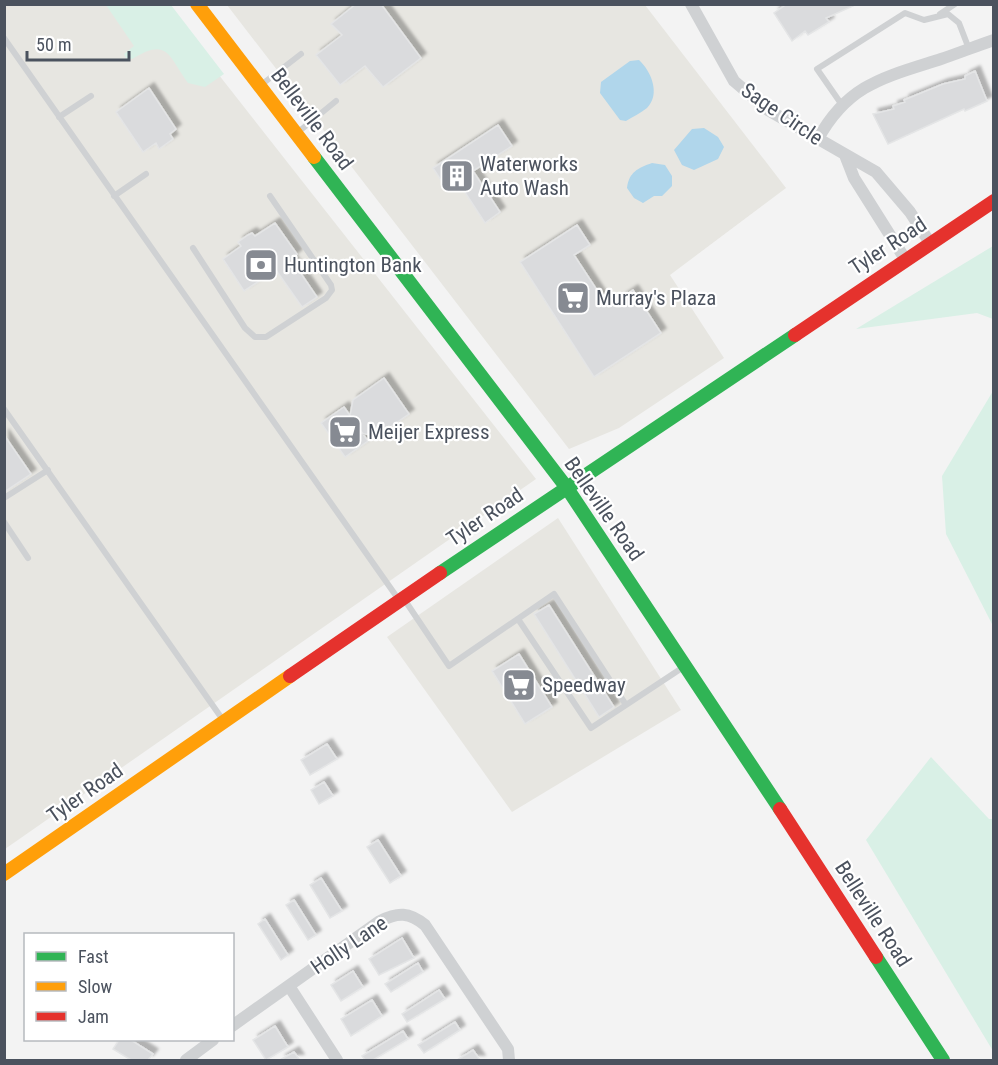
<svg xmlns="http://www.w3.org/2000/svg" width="998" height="1065" font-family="'Roboto Condensed',sans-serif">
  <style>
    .commercial { fill: #e7e6e1 }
    .green { fill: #d9f0e6 }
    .water { fill: #b0d6eb }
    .building { fill: #dadbdd; stroke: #e4e5e6; stroke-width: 1.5; filter: url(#shadow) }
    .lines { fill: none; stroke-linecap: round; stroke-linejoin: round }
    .lane { stroke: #cfd1d3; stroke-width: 6 }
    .street { stroke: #cfd1d3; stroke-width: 12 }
    .fast { stroke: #30b455; stroke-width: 14 }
    .slow { stroke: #ff9f0a; stroke-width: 14 }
    .jam { stroke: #e5322d; stroke-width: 14 }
    .labels { text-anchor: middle; stroke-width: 4.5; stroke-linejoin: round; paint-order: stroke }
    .street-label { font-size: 21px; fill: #4b525e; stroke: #fff }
    .poi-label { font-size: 21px; fill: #4b525e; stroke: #fff; text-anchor: start }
  </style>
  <defs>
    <filter id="shadow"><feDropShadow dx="5" dy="-5" stdDeviation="1.5" flood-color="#0004"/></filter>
  </defs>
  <rect width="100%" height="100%" fill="#f3f3f3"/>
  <path class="commercial" d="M5,5H164L536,479L5,849Z
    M227,5H645L786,188L670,275L724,358L619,428L569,449Z
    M558,518L681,710L512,812L387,637Z"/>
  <path class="green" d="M106,5H171L224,74L205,87L188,83C168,55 168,37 132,59L126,58L124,54L134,46Z
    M993,246V319L977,313L856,329Z
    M993,391H994L993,626L946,534L942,476Z
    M931,757L989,819H993V1051L866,840Z"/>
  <path class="water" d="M639,60C651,71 661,94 647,108C641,113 632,117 626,121L620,120L600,93L601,82L630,61Z
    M704,128L718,137L724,147L718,159L694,170L682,165L674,150L692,129Z
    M652,163L665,165L672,176V186L662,196H654L643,203L634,198L627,188C629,172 638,168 652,163Z"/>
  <path class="building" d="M356,4H381L421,58L383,87L365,66L340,85L316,55L342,35L331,24Z
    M787,4H852L853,6L826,18L829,22L808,35L805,31L792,41L774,13Z
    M975,71L987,101L965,111L964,109L888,144L873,114L894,109L893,106L905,102L904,100L943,84L965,79V76Z
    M149,88L176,129L170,134L173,139L159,149L156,143L143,152L116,112Z
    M498,125L512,146L473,171L500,212L485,223L457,180L446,188L433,168Z
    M275,223L297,254L291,259L317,297L302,307L276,270L244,291L223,259L241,246L238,242L248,235L252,233L255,236Z
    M577,225L590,245L574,255L608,307L633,290L661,333L594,377L520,262Z
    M384,378L409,414L377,436L347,431L353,400Z
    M344,407L368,441L345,457L321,423Z
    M4,435L31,474L4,492Z
    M549,605L614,707L599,717L534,614Z
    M519,654L552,707L525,724L492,671Z
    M327,744L337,759L310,775L301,760Z
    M324,782L333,796L319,804L311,790Z
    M378,840L401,876L390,883L367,847Z
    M321,878L342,911L330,918L310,885Z
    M294,900L316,935L308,940L286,905Z
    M265,919L288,955L281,960L258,924Z
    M402,938L414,958L379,975L369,959Z
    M418,963L423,972L391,992L385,984Z
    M353,971L363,987L341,1001L331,985Z
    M439,990L445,999L407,1022L402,1014Z
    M372,1000L382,1016L351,1036L341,1019Z
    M455,1022L460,1030L424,1053L418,1045Z
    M275,1026L288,1047L266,1060L253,1040Z
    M403,1031L408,1039L373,1060H365L362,1056Z
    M119,1040H131L153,1054L148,1060H131L113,1049Z
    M473,1050L480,1060H457Z
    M294,1052L299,1059L280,1060Z"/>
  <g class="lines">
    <path class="lane" d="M940,14L955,4
      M4,38L399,600
      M261,85L301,54
      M842,105L817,69L905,13L924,20L948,14L959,23L969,49
      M59,117L91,96
      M297,133L336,101
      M114,196L146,174
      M193,248L245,328L255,337H266L326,298L332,290L331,285L270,196
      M4,409L223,720
      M4,498L48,470
      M4,522L28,558
      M404,599L449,666L554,594L626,705L685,666
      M518,619L591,728L626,705"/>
    <path class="street" d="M691,4L734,81L768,110L876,172L910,212L930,243
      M818,139C848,84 885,77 941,59C959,53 976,46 994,40
      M845,155L854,178L905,259
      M289,986L337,1060
      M232,1026L380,921C398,912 409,912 425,925L508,1049L509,1060
      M186,1060L213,1040"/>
    <path class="fast" d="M314,157L567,488L780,809
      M440,573L795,335
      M876,957L943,1060"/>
    <path class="slow" d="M197,4L314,157
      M4,874L290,676"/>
    <path class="jam" d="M795,335L994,201
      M290,676L440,573
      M780,809L876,957"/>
  </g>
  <defs>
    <symbol id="building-square" viewBox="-11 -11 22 22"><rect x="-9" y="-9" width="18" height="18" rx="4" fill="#868a92" stroke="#fff"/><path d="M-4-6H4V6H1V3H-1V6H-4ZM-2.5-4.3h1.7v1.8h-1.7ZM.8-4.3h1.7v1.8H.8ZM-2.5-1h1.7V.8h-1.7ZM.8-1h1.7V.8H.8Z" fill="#fff"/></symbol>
    <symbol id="bank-square" viewBox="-11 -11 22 22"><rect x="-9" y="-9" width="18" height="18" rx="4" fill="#868a92" stroke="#fff"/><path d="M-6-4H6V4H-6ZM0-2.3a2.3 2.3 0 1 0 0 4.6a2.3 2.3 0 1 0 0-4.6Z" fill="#fff"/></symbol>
    <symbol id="supermarket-square" viewBox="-11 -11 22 22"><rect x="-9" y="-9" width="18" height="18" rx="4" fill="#868a92" stroke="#fff"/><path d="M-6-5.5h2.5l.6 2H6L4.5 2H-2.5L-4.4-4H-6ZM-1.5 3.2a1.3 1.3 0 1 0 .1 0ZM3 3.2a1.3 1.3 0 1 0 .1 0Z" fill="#fff"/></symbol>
  </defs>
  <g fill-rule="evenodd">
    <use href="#building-square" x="438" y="157" width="38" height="38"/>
    <use href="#bank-square" x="242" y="246" width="38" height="38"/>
    <use href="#supermarket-square" x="554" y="279" width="38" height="38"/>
    <use href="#supermarket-square" x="326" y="413" width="38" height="38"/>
    <use href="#supermarket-square" x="500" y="666" width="38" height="38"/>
  </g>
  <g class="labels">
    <g class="street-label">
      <text transform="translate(782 114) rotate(34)" y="7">Sage Circle</text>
      <text transform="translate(312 119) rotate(53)" y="7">Belleville Road</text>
      <text transform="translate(888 246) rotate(-33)" y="7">Tyler Road</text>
      <text transform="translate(604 509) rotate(55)" y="7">Belleville Road</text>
      <text transform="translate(485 517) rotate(-34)" y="7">Tyler Road</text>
      <text transform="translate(85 793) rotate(-35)" y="7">Tyler Road</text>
      <text transform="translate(873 914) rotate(57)" y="7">Belleville Road</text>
      <text transform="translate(349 945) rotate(-34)" y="7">Holly Lane</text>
    </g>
    <g class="poi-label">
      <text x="480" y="171">Waterworks<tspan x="480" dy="24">Auto Wash</tspan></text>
      <text x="284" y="272">Huntington Bank</text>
      <text x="596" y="305">Murray's Plaza</text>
      <text x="368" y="439">Meijer Express</text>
      <text x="542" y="692">Speedway</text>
    </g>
  </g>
  <rect width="998" height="1065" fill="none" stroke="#4b525e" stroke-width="12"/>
  <rect x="24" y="933" width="210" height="108" fill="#ffffff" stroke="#b7babf" stroke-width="1.5"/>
  <rect x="36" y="952" width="30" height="9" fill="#30b455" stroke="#b7babf" stroke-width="1.5"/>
  <text x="78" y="963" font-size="18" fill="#4b525e">Fast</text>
  <rect x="36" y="982" width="30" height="9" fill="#ff9f0a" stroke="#b7babf" stroke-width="1.5"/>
  <text x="78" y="993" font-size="18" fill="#4b525e">Slow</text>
  <rect x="36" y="1012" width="30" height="9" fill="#e5322d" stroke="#b7babf" stroke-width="1.5"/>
  <text x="78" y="1023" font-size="18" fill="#4b525e">Jam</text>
  <path d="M27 51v9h102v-9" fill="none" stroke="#4b525e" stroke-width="3"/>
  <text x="36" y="51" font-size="18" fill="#4b525e" stroke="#ffffff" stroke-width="4.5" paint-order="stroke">50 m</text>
</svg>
